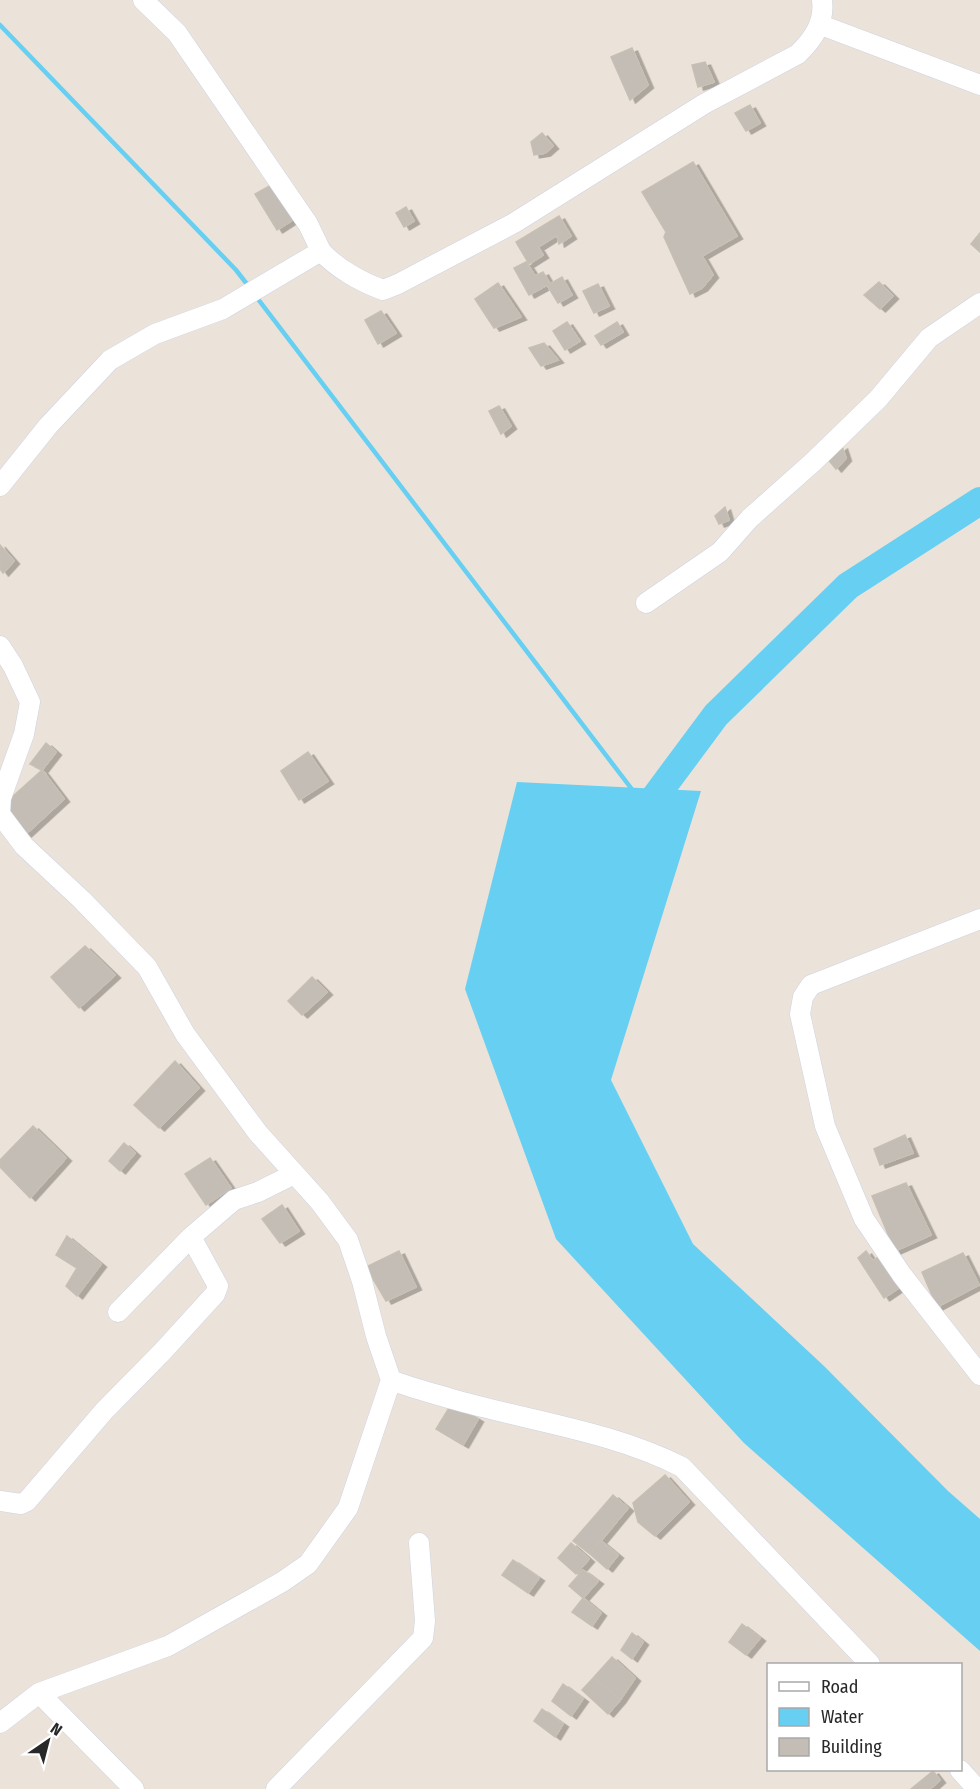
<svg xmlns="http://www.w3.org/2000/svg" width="980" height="1789" font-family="'Fira Sans Condensed',sans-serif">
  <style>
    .water { fill: #67cff2 }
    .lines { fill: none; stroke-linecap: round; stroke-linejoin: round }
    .stream { stroke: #67cff2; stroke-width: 4.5 }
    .river { stroke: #67cff2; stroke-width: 28 }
    .building { fill: #c3bdb6; stroke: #c6bfb3; stroke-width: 1.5; filter: url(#shadow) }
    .minor-casing { stroke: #ced2e2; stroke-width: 21 }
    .minor { stroke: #fff; stroke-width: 20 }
  </style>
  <defs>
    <filter id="shadow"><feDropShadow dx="5.5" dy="3" stdDeviation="0" flood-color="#0004"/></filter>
  </defs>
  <rect width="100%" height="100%" fill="#ebe3d9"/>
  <path class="water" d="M517,782L701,791L611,1080L693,1244L824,1366L948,1491L980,1519V1651L744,1443L556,1239L465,989Z"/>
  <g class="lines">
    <path class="stream" d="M0,25L236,270L250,288
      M255,295L634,792"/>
    <path class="river" d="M638,820L716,715L848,586L980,501"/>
  </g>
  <path class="building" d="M632,48L648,85L630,100L611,57Z
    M705,62L714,82L698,87L692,65Z
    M750,105L760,123L746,131L735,113Z
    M542,133L553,146L545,153L534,155L531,142Z
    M693,162L737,236L702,256L713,275L702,288L690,294L664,237L666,232L642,192Z
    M273,184L294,219L277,230L255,194Z
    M406,207L414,221L404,227L396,213Z
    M559,216L571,236L559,244L557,235L538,247L543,255L529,264L516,242Z
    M980,233V252L971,244Z
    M526,262L535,276L543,272L550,284L562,277L572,295L558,303L547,285L529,295L514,268Z
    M879,282L893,296L880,309L864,295Z
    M498,283L521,317L494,328L475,299Z
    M598,284L609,306L594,313L583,291Z
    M381,311L396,333L378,344L365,320Z
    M567,322L580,341L565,350L553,331Z
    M617,322L623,332L601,345L595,336Z
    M544,343L558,360L541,366L529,348Z
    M499,406L511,426L501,434L489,411Z
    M842,446L846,458L836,469L827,458Z
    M725,507L729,520L719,524L715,516Z
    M0,545L14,561L3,573L0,569Z
    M46,743L56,752L42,770L30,764Z
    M308,752L328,781L299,800L281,771Z
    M42,770L64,799L26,834L2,806Z
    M85,946L115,975L79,1008L51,977Z
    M312,977L327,992L302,1015L288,1001Z
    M175,1061L199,1088L159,1128L134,1105Z
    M33,1126L66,1158L30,1198L0,1167V1160Z
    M905,1135L913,1153L880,1165L874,1149Z
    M124,1143L135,1153L120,1171L109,1161Z
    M210,1158L231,1188L206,1205L185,1174Z
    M906,1183L931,1235L895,1251L872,1196Z
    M282,1205L299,1231L280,1243L262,1219Z
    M67,1236L101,1264L77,1296L66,1286L77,1268L56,1255Z
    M399,1251L416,1287L386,1301L366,1267Z
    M866,1251L873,1261L879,1256L900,1287L884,1298L858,1258Z
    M963,1253L979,1285L937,1307L922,1272Z
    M452,1403L478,1419L463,1445L436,1429Z
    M665,1475L689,1502L655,1536L638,1522L633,1503Z
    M613,1495L628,1508L590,1554L573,1541Z
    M601,1541L618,1555L607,1569L590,1554Z
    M571,1543L589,1559L576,1574L558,1558Z
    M513,1560L539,1578L528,1593L502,1575Z
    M583,1570L598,1581L583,1598L569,1586Z
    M583,1598L601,1613L592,1626L572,1612Z
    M742,1624L760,1638L746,1655L729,1642Z
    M632,1633L643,1642L632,1659L621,1650Z
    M612,1657L635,1678L620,1700L594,1677Z
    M594,1677L620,1700L608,1714L582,1690Z
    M563,1684L583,1699L571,1716L552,1701Z
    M542,1709L563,1724L555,1737L534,1721Z
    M933,1771L940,1780L930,1789H911Z"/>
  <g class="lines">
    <defs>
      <path id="minor" d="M143,0L177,33L308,224L321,251
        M821,25L980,85
        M0,486L48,426L110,360L155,334L223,309L321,251C336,268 361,282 383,290L398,284L514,223L704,104L798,54C813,39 825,23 822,0
        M646,603L720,552L750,518L813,462L878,399L929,338L980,303
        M0,646L13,666L30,702L24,734L1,798L0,814L24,846L82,900L147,967L185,1034L258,1133L320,1202L348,1240L362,1281L376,1336L391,1380C411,1388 432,1393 452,1399C529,1421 611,1431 682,1467L870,1664
        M980,919L811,985L803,997L800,1014L825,1126L864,1219L902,1275L980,1375
        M118,1312L191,1237L234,1200L258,1192L294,1174
        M0,1501L21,1504L27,1501L104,1411L163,1351L215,1294L218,1286L191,1237
        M39,1693L134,1789
        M0,1723L39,1693L168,1646L282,1582L308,1564L348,1508L391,1380
        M960,1770L977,1789
        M276,1789L423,1638L425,1621L419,1543"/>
    </defs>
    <use href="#minor" class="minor-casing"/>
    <use href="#minor" class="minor"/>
  </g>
  <rect x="767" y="1663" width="195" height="108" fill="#ffffff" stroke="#a9a9a9" stroke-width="1.5"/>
  <rect x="779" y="1682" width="30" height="9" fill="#ffffff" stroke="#a9a9a9" stroke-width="1.5"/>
  <text x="821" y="1693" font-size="18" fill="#282828">Road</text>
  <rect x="779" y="1708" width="30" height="18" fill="#67cff2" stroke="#a9a9a9" stroke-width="1.5"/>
  <text x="821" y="1723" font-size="18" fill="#282828">Water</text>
  <rect x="779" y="1738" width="30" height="18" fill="#c3bdb6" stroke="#a9a9a9" stroke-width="1.5"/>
  <text x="821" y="1753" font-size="18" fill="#282828">Building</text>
  <g transform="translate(48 1741) rotate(35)" stroke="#ffffff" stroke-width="4.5" paint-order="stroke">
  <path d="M0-4.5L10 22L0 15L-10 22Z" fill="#282828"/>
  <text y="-9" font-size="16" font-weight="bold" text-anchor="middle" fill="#282828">N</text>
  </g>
</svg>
